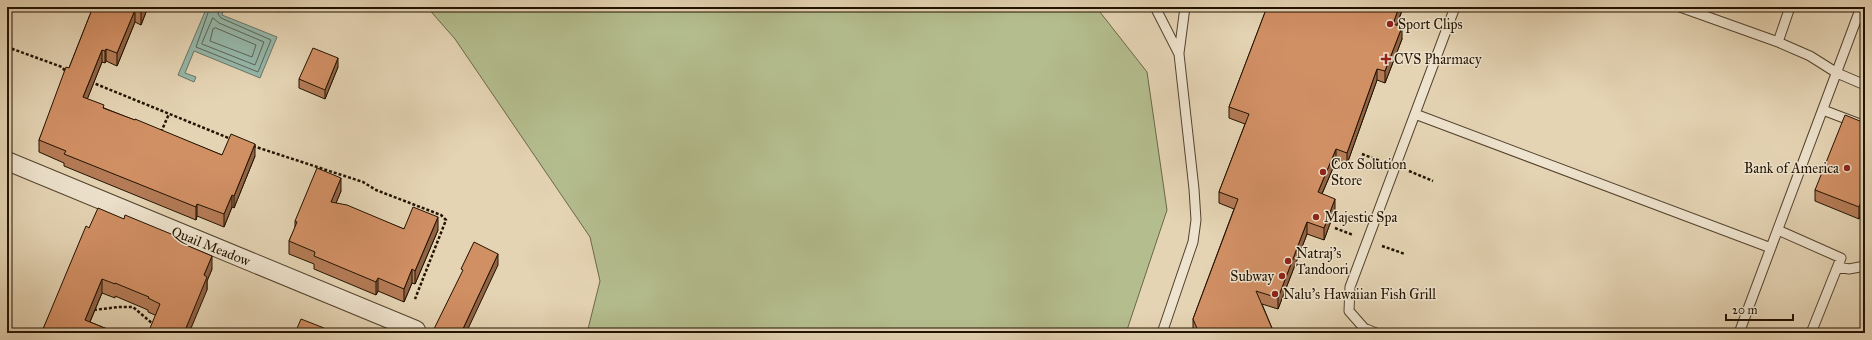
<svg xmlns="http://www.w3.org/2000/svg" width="1872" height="340" font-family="'IM FELL Great Primer',serif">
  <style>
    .green { fill: #b4bd8e; stroke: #6b6847 }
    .water { fill: #96b8ab; stroke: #687667 }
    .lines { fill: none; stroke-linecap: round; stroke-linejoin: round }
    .shore { stroke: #5c6656; stroke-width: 1 }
    .service-casing { stroke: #53432d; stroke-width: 11 }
    .minor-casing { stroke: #53432d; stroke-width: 20 }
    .path { stroke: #221300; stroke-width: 2.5; stroke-dasharray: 3 2; stroke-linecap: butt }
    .service { stroke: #eee3ce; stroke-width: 9 }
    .minor { stroke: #eee3ce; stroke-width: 18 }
    .wall { fill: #b47b56; stroke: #221300 }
    .shaded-wall { fill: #926446; stroke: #221300 }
    .building { fill: #d18f64; stroke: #221300 }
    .poi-dot { fill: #8f2418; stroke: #eee3ce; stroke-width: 1.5 }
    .labels { text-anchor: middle; stroke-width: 3; stroke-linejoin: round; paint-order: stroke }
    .poi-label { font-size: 14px; fill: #221300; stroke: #eee3ce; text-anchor: start }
    .street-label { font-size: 14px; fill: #221300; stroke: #eee3ce }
  </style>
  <rect width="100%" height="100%" fill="#e5d4b4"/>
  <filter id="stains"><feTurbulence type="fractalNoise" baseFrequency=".005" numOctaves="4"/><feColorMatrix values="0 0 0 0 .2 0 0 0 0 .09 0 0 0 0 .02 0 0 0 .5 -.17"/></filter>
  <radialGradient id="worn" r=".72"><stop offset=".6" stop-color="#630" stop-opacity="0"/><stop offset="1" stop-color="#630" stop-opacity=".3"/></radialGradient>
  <path class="green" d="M427,7H1096L1147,72L1167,210L1126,333H587L600,281L590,237L455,39Z"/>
  <path class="water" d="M207,7L224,8L222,15L277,37L260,78L194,51L185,73L196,77L194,82L178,75Z"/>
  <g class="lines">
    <path class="shore" d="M210,7L196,47L258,72L271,40L221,18L218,14L220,7
      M213,18L219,23L264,42L255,65L202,44Z
      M216,28L256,45L252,57L210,41L213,29Z"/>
    <defs>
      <path id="service" d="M1155,7L1179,54L1194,189L1196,220L1193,242L1162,333
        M1680,7L1778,42L1810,56L1837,73L1865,85
        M1778,42L1790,7
        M1179,53L1185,7
        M1823,110L1865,126
        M1415,114L1771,248
        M1778,230L1841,258L1811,333
        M1838,267L1849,269L1865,266
        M1376,333L1364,328L1349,311L1350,287L1455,7
        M1739,333L1861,7"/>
      <path id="minor" d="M7,161L416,330"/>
    </defs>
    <use href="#service" class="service-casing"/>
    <use href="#minor" class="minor-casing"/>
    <path class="path" d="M7,47L62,67L66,72
      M91,82L231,139
      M161,132L169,114
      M253,146L363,182L376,190L441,215L446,220L415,299
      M1362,154L1380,161
      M1409,171L1433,181
      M1335,228L1353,235
      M1382,246L1405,254
      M94,310L118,307H133L153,324"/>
    <use href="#service" class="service"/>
    <use href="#minor" class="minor"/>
  </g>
  <path class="wall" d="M93,7H148L141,25L135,22L117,66L106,61L105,63L102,62L87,99L104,108L222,155L255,156L234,208L232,207L224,227L197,216L196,220L64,166V163L39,152V140L69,68Z
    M267,7H281L279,12Z
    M1267,7H1403L1397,26L1402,39L1385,83L1377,80L1347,164L1336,161L1322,194L1335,210L1324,240L1307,234L1278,309L1262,304L1274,333H1194L1193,330V319L1234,209L1219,203V192L1245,124L1229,118V107Z
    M338,67L325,99L299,88V79Z
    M1865,123V204L1859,219L1815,201V190Z
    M341,191L336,203L404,229L438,230L415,284L412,283L404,302L378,291L376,295L314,269V264L289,254V241L295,228V221Z
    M89,228L188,246L212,269L207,281V290L155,315L148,312V310L115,296V298L102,293L90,322L117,333H43V329Z"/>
  <path class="shaded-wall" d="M143,7H148L141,25V12Z
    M279,7H281L279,12Z
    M1399,7H1403L1393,36V24Z
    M135,10V22L117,66V53Z
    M1402,27V39L1385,83V71Z
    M106,49V61L105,63V51Z
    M102,50V62L83,110V97Z
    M338,58V67L325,99V90Z
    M1377,69V80L1347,164V153Z
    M255,144V156L234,208V196Z
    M1336,149V161L1318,203V192Z
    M341,178V191L331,215V202Z
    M1865,192V204L1859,219V207Z
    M232,195V207L224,227V214Z
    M1335,199V210L1324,240V228Z
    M197,204V216L196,220V207Z
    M438,217V230L415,284V271Z
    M1307,222V234L1278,309V298Z
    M498,254V265L466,333H461Z
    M212,256V269L207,281V290L189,333H184L204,275Z
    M412,269V283L404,302V289Z
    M378,278V291L376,295V282Z
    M102,279V293L85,333V320Z"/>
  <path class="building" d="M93,7H143L141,12L135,10L117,53L106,49L105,51L102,50L83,97L104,105L103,108L135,120V119L222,155L231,134L255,144L234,196L232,195L224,214L197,204L196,207L64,154L66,151L39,140L66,67L69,68Z
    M1267,7H1399L1393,24L1402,27L1385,71L1377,69L1347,153L1336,149L1318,192L1335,199L1324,228L1307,222L1278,298L1256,291L1274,333H1199L1193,319L1238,199L1219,192L1249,114L1229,107Z
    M313,48L338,58L325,90L299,79Z
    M1845,115L1865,123V192L1859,207L1815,190Z
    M317,168L341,178L331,202L347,205L404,229L413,207L438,217L415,271L412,269L404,289L378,278L376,282L314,256L315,252L289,241L297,222L295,221Z
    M98,208L124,219L125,215L188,241L186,245L212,256L204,275L207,277L184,333H148L160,304L148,298L149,297L115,283V284L102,279L85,320L117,333H44L45,331L43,329L86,226L89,228Z
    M474,242L498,254L461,333H432L463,270L461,269Z
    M301,319L324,328L322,333H295Z"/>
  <g class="poi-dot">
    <circle cx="1390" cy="24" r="4"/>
    <path d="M1384 53h4v4h4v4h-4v4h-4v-4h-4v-4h4z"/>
    <circle cx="1847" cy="168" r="4"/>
    <circle cx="1323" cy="172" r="4"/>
    <circle cx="1316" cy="217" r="4"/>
    <circle cx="1288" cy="261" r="4"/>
    <circle cx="1282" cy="276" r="4"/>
    <circle cx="1275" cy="294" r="4"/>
  </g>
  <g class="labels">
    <g class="poi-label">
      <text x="1398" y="29">Sport Clips</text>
      <text x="1394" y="64">CVS Pharmacy</text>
      <text x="1331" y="169">Cox Solution<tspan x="1331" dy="16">Store</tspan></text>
      <text x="1839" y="173" text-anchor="end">Bank of America</text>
      <text x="1324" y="222">Majestic Spa</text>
      <text x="1296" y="258">Natraj's<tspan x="1296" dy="16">Tandoori</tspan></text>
      <text x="1274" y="281" text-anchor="end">Subway</text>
      <text x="1283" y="299">Nalu's Hawaiian Fish Grill</text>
    </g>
    <g class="street-label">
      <text transform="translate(211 246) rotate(22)" y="5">Quail Meadow</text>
    </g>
  </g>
  <rect width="1872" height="340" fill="none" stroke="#e5d4b4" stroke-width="24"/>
  <rect x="8" y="8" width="1856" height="324" fill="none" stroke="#221300" stroke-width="2"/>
  <rect x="12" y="12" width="1848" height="316" fill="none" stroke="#221300"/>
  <path d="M1726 314v6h67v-6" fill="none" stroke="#221300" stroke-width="2"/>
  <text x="1732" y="314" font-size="12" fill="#221300" stroke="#eee3ce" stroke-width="3" paint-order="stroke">20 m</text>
  <rect width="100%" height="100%" filter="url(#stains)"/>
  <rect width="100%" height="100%" fill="url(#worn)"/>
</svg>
